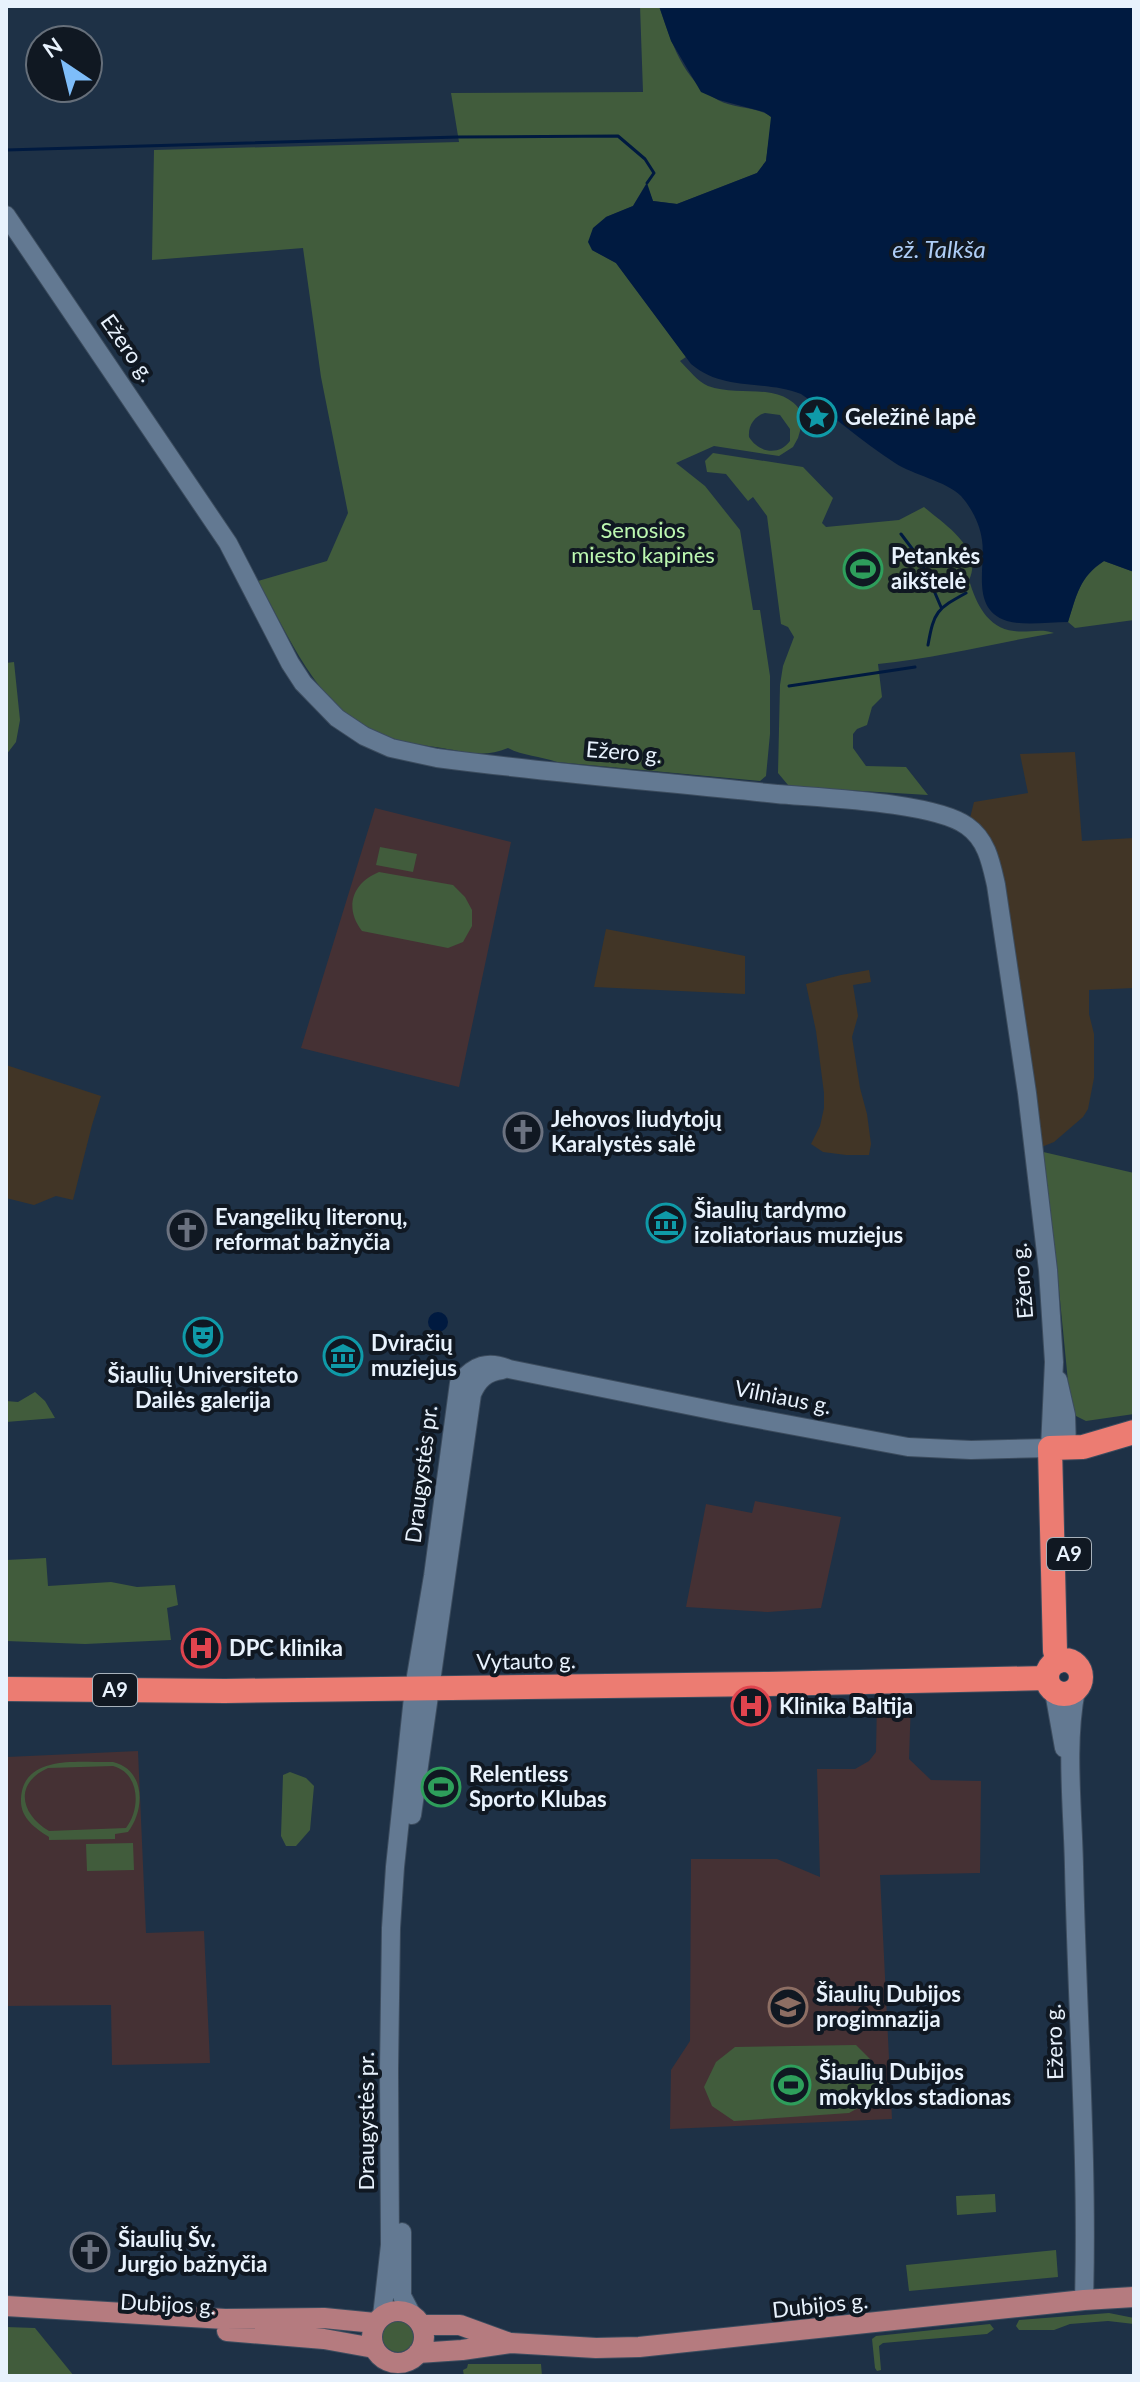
<svg xmlns="http://www.w3.org/2000/svg" width="1140" height="2382" font-family="Lato,sans-serif">
  <style>
    .industrial { fill: #413526 }
    .education { fill: #453134 }
    .green { fill: #415c3c; fill-rule: evenodd }
    .water { fill: #001a40 }
    .lines { fill: none; stroke-linecap: round; stroke-linejoin: round }
    .stream { stroke: #001a40; stroke-width: 3 }
    .secondary-casing { stroke: #3c4c5e; stroke-width: 20 }
    .primary-casing { stroke: #3c4c5e; stroke-width: 22 }
    .highway-casing { stroke: #3c4c5e; stroke-width: 26 }
    .secondary { stroke: #637992; stroke-width: 18 }
    .primary { stroke: #b57b7f; stroke-width: 20 }
    .highway { stroke: #ec7c72; stroke-width: 24 }
    .labels { text-anchor: middle; stroke-width: 8; stroke-linejoin: round; paint-order: stroke }
    .shield { fill: #101822; stroke: #a7b1bb; stroke-width: 2 }
    .shield-label { font-size: 20px; font-weight: bold; fill: #e8f2fd }
    .street-label { font-size: 22px; fill: #e8f2fd; stroke: #101822 }
    .poi-label { font-size: 22px; font-weight: bold; fill: #e8f2fd; stroke: #101822; text-anchor: start }
    .park-label { font-size: 22px; fill: #bcf7b1; stroke: #101822 }
    .water-label { font-size: 24px; font-style: italic; fill: #aecdf6; stroke: #101822 }
  </style>
  <rect width="100%" height="100%" fill="#1e3146"/>
  <path class="industrial" d="M1075,752L1082,841L1134,838V988L1089,990V1014L1094,1034V1078L1088,1109L1083,1117L1054,1142L1034,1150L1001,915L968,826L974,802L1028,793L1020,754Z
    M606,929L745,956V994L594,987Z
    M869,970L871,982L853,985L858,1016L852,1037L860,1088L867,1114L871,1144L869,1155H846L823,1152L811,1144L820,1126L824,1108V1093L816,1031L806,984L841,975Z
    M6,1065L101,1096L92,1125L73,1200L56,1196L34,1205L6,1198Z"/>
  <path class="education" d="M375,808L511,842L459,1087L301,1048Z
    M755,1501L841,1517L821,1608L768,1612L686,1607L706,1504L752,1513Z
    M877,1701H911L909,1759L931,1780L981,1781L980,1873L880,1875L892,2119L670,2129L671,2070L690,2041L691,1859H777L820,1877L817,1769H855L869,1761L876,1752Z
    M138,1751L146,1933L204,1931L210,2063L112,2065L111,2005L6,2006L7,1757Z"/>
  <path class="green" d="M640,6H659C671,41 683,81 718,100C734,109 756,106 772,117L766,161L757,173L677,204L653,201L646,184L633,206L606,217L592,250L616,263L686,357L680,361C688,369 698,382 708,386C740,398 786,379 804,417L798,438L793,447L779,456L714,446L676,463L705,486L740,530L753,610H760L770,676V734L766,776L760,781L557,762C540,756 523,756 508,748C485,758 466,752 442,748C420,745 397,741 376,733C317,707 288,634 258,581L327,561L348,513L321,377L303,248L152,260L154,150L459,142L451,93L643,92ZM765,413L780,415L790,429V441C779,456 759,453 749,437C748,425 755,416 765,413Z
    M713,453L803,467L833,498L822,523L826,527L899,520L924,507C944,524 984,549 969,580C976,603 987,628 1014,631C1028,633 1041,628 1054,633C995,643 937,658 878,664L882,697L872,707L867,725L857,729L853,734V748L866,766L906,767L928,795L795,787L788,785L778,773L780,685L783,666L794,637L788,627L781,624L767,516L753,497L748,501L726,474L707,472L705,461Z
    M1104,561L1134,572V620L1075,628L1068,622C1077,594 1079,578 1104,561Z
    M14,662L20,720L16,742L6,755V663Z
    M380,847L417,854L413,872L376,865Z
    M379,872L453,885L465,897L472,910V926L463,942L448,948L362,931C344,908 352,883 379,872Z
    M1039,1151L1134,1173V1414L1086,1421L1076,1416L1070,1402L1056,1259Z
    M35,1392L45,1401L55,1418L6,1422V1401L18,1402Z
    M46,1558L48,1586L111,1582L137,1587L175,1585L178,1605L167,1608L171,1640L85,1644L6,1641V1560Z
    M113,1762C146,1770 145,1810 128,1832L115,1834V1839L49,1840V1837C35,1828 20,1818 21,1799C23,1753 81,1763 113,1762ZM113,1766C140,1773 141,1809 126,1828L49,1831C20,1814 14,1783 48,1768Z
    M290,1772L306,1778L314,1786L310,1830L296,1846H286L281,1836L283,1775Z
    M133,1843L134,1870L87,1871L86,1844Z
    M856,2045L874,2063L877,2082L869,2102L849,2113L734,2121L712,2106L704,2087L716,2062L735,2047Z
    M995,2194L996,2212L957,2215L956,2196Z
    M1056,2250L1058,2277L909,2291L906,2265Z
    M1109,2313L1134,2318V2324L1108,2321L1070,2324L1054,2330H1019L1016,2326L1019,2320Z
    M382 2336a16 16 0 1 1 32 0a16 16 0 1 1-32 0Z
    M990,2324L994,2329L987,2334L883,2343L879,2346L881,2370L877,2371L875,2368L872,2339L876,2336Z
    M6,2327L35,2328L74,2376H6Z
    M468,2364H541L542,2376H464L463,2370L467,2368Z"/>
  <path class="water" d="M659,6H1134V572L1104,561C1079,577 1077,595 1068,622C1049,622 1025,626 1007,621C970,609 986,567 982,540C980,524 971,507 961,496C946,481 913,475 895,463C862,442 833,415 801,394C763,379 724,392 691,364L616,263L592,250L588,242L593,228L606,217L633,206L647,183L653,201L677,204L757,173L766,161L771,117L764,112L719,100L701,92L671,41Z
    M428 1322a10 10 0 1 1 20 0a10 10 0 1 1-20 0Z"/>
  <g class="lines">
    <path class="stream" d="M6,150L458,137L618,136L645,159L654,173L647,183
      M901,534L920,559L927,575
      M932,586L941,607
      M928,645C934,611 937,609 966,593
      M789,686L915,667"/>
    <defs>
      <path id="secondary" d="M6,215L228,543L290,663L303,683L337,718L364,736L391,748L437,758C550,773 664,782 777,794C821,798 934,802 967,826C987,840 991,863 996,885L1027,1093L1048,1270L1054,1362L1050,1448L971,1450L908,1447L731,1414L509,1369C488,1360 474,1365 459,1383L433,1576L414,1688L395,1867L391,1928L389,2070L390,2245L382,2316
        M1058,1380L1066,1415L1067,1448
        M1076,1690C1065,1745 1073,1811 1074,1867C1077,2011 1088,2156 1084,2300
        M1054,1692L1064,1748
        M412,1815L472,1394C478,1380 486,1372 502,1370
        M402,2232V2296L412,2315"/>
      <path id="primary" d="M6,2306L225,2319L324,2318L375,2323
        M372 2337a26 26 0 1 1 52 0a26 26 0 1 1-52 0Z
        M421,2325H460L507,2342
        M227,2331L324,2339L374,2348
        M418,2353L462,2350L511,2343L596,2348L639,2347L1084,2300L1134,2297"/>
      <path id="highway" d="M1047 1677a17 17 0 1 1 34 0a17 17 0 1 1-34 0Z
        M1059,1661L1055,1651L1050,1448L1083,1447L1134,1432
        M6,1689L225,1691L768,1684L1047,1678"/>
    </defs>
    <use href="#secondary" class="secondary-casing"/>
    <use href="#primary" class="primary-casing"/>
    <use href="#highway" class="highway-casing"/>
    <use href="#secondary" class="secondary"/>
    <use href="#primary" class="primary"/>
    <use href="#highway" class="highway"/>
  </g>
  <defs>
    <symbol id="sight-ring" viewBox="-11 -11 22 22"><circle r="9.5" fill="#101822" stroke="#0f9aa8" stroke-width="1.5"/><path d="M0-6L1.8-2.2L6-1.7L2.9 1.2L3.7 5.4L0 3.3L-3.7 5.4L-2.9 1.2L-6-1.7L-1.8-2.2Z" fill="#0f9aa8"/></symbol>
    <symbol id="stadium-ring" viewBox="-11 -11 22 22"><circle r="9.5" fill="#101822" stroke="#2e9e5b" stroke-width="1.5"/><path d="M0-5a6.5 5 0 1 0 0 10a6.5 5 0 1 0 0-10ZM-3.5-1.8h7v3.6h-7Z" fill="#2e9e5b"/></symbol>
    <symbol id="church-ring" viewBox="-11 -11 22 22"><circle r="9.5" fill="#101822" stroke="#6b7280" stroke-width="1.5"/><path d="M-1.2-6h2.4v3.5h3.3v2.4h-3.3V6h-2.4V-.1h-3.3v-2.4h3.3Z" fill="#6b7280"/></symbol>
    <symbol id="museum-ring" viewBox="-11 -11 22 22"><circle r="9.5" fill="#101822" stroke="#0f9aa8" stroke-width="1.5"/><path d="M0-6L6-3V-2H-6V-3ZM-5-1h2V3h-2ZM-1-1h2V3h-2ZM3-1h2V3H3ZM-6 4H6V6H-6Z" fill="#0f9aa8"/></symbol>
    <symbol id="theatre-ring" viewBox="-11 -11 22 22"><circle r="9.5" fill="#101822" stroke="#0f9aa8" stroke-width="1.5"/><path d="M-5-5.5Q0-4 5-5.5V0Q5 5 0 6Q-5 5-5 0ZM-3.3-2.5H-1v1.5H-3.3ZM1-2.5H3.3v1.5H1ZM-2.8 1Q0 5.5 2.8 1Z" fill="#0f9aa8"/></symbol>
    <symbol id="hospital-ring" viewBox="-11 -11 22 22"><circle r="9.5" fill="#101822" stroke="#e0444e" stroke-width="1.5"/><path d="M-5-5h3v3.5h4V-5h3V5h-3V1.5h-4V5h-3Z" fill="#e0444e"/></symbol>
    <symbol id="school-ring" viewBox="-11 -11 22 22"><circle r="9.5" fill="#101822" stroke="#8d6e63" stroke-width="1.5"/><path d="M0-5L7-2L0 1L-7-2ZM-4 1L0 2.5L4 1V4Q0 6-4 4Z" fill="#8d6e63"/></symbol>
  </defs>
  <g fill-rule="evenodd">
    <use href="#sight-ring" x="795" y="395" width="44" height="44"/>
    <use href="#stadium-ring" x="841" y="547" width="44" height="44"/>
    <use href="#church-ring" x="501" y="1110" width="44" height="44"/>
    <use href="#museum-ring" x="644" y="1201" width="44" height="44"/>
    <use href="#church-ring" x="165" y="1208" width="44" height="44"/>
    <use href="#theatre-ring" x="181" y="1315" width="44" height="44"/>
    <use href="#museum-ring" x="321" y="1334" width="44" height="44"/>
    <use href="#hospital-ring" x="179" y="1626" width="44" height="44"/>
    <use href="#hospital-ring" x="729" y="1684" width="44" height="44"/>
    <use href="#stadium-ring" x="419" y="1765" width="44" height="44"/>
    <use href="#school-ring" x="766" y="1985" width="44" height="44"/>
    <use href="#stadium-ring" x="769" y="2063" width="44" height="44"/>
    <use href="#church-ring" x="68" y="2230" width="44" height="44"/>
  </g>
  <g class="labels">
    <g class="shield">
      <rect x="1047" y="1538" width="44" height="32" rx="6"/>
      <rect x="93" y="1674" width="44" height="32" rx="6"/>
    </g>
    <g class="shield-label">
      <text x="1069" y="1561">A9</text>
      <text x="115" y="1697">A9</text>
    </g>
    <g class="street-label">
      <text transform="translate(128 348) rotate(55)" y="8">Ežero g.</text>
      <text transform="translate(624 752) rotate(5)" y="8">Ežero g.</text>
      <text transform="translate(1022 1281) rotate(-95)" y="8">Ežero g.</text>
      <text transform="translate(783 1397) rotate(11)" y="8">Vilniaus g.</text>
      <text transform="translate(421 1474) rotate(-83)" y="8">Draugystės pr.</text>
      <text transform="translate(526 1661) rotate(-1)" y="8">Vytauto g.</text>
      <text transform="translate(1054 2042) rotate(-92)" y="8">Ežero g.</text>
      <text transform="translate(366 2121) rotate(-90)" y="8">Draugystės pr.</text>
      <text transform="translate(168 2304) rotate(3)" y="8">Dubijos g.</text>
      <text transform="translate(820 2305) rotate(-6)" y="8">Dubijos g.</text>
    </g>
    <g class="poi-label">
      <text x="845" y="425">Geležinė lapė</text>
      <text x="891" y="564">Petankės<tspan x="891" dy="25">aikštelė</tspan></text>
      <text x="551" y="1127">Jehovos liudytojų<tspan x="551" dy="25">Karalystės salė</tspan></text>
      <text x="694" y="1218">Šiaulių tardymo<tspan x="694" dy="25">izoliatoriaus muziejus</tspan></text>
      <text x="215" y="1225">Evangelikų literonų,<tspan x="215" dy="25">reformat bažnyčia</tspan></text>
      <text x="371" y="1351">Dviračių<tspan x="371" dy="25">muziejus</tspan></text>
      <text x="203" y="1383" text-anchor="middle">Šiaulių Universiteto<tspan x="203" dy="25">Dailės galerija</tspan></text>
      <text x="229" y="1656">DPC klinika</text>
      <text x="779" y="1714">Klinika Baltija</text>
      <text x="469" y="1782">Relentless<tspan x="469" dy="25">Sporto Klubas</tspan></text>
      <text x="816" y="2002">Šiaulių Dubijos<tspan x="816" dy="25">progimnazija</tspan></text>
      <text x="819" y="2080">Šiaulių Dubijos<tspan x="819" dy="25">mokyklos stadionas</tspan></text>
      <text x="118" y="2247">Šiaulių Šv.<tspan x="118" dy="25">Jurgio bažnyčia</tspan></text>
    </g>
    <g class="park-label">
      <text x="643" y="538">Senosios<tspan x="643" dy="25">miesto kapinės</tspan></text>
    </g>
    <g class="water-label">
      <text x="939" y="258">ež. Talkša</text>
    </g>
  </g>
  <rect width="1140" height="2382" fill="none" stroke="#e8f2fd" stroke-width="16"/>
  <g transform="translate(64 64) rotate(325)"><circle r="38" fill="#101822" stroke="#666f7a" stroke-width="2"/>
  <path d="M0-6L14 30L0 20L-14 30Z" fill="#7ebdf9"/>
  <text y="-12" font-size="22" font-weight="bold" text-anchor="middle" fill="#e8f2fd">N</text>
  </g>
</svg>
